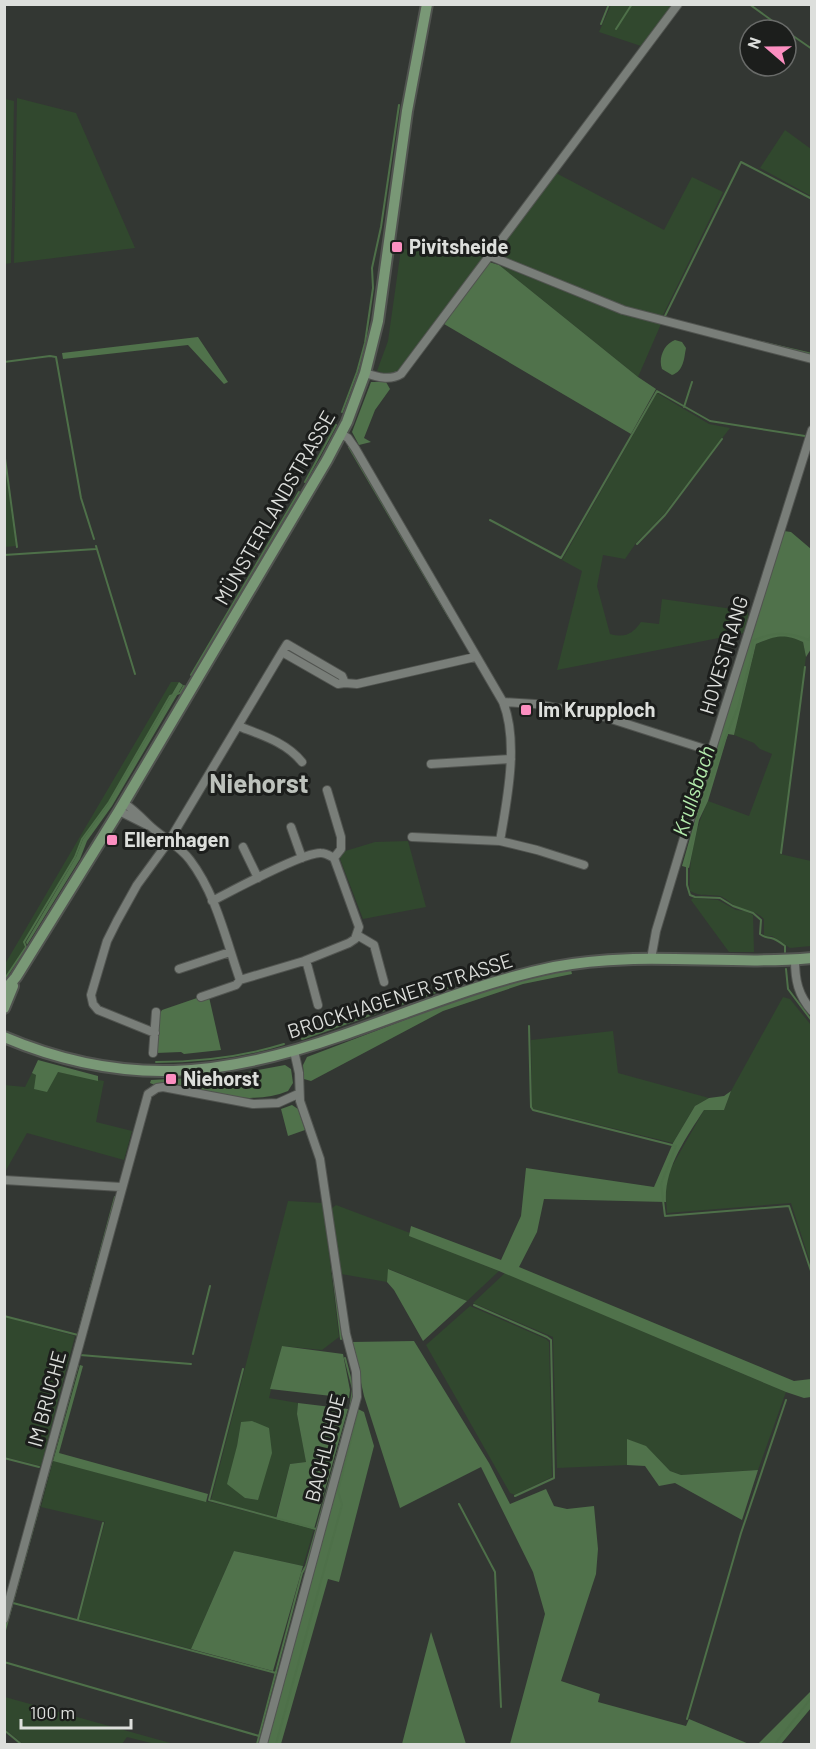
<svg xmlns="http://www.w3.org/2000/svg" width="816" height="1749" font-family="Barlow,sans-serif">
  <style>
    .green { fill: #31482e; fill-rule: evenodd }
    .forest { fill: #50724b }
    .water { fill: #4e7049 }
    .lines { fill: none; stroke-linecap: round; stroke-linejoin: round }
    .stream { stroke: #4e7049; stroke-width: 2 }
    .street-casing { stroke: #515450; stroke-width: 10 }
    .secondary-casing { stroke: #515450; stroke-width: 14 }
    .street { stroke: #797e79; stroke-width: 8 }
    .secondary { stroke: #799876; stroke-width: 10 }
    .poi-dot { fill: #fc8fc1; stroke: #1c1e1c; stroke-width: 2 }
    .labels { text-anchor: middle; stroke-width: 6; stroke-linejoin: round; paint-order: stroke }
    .poi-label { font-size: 20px; font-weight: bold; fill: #dddfdc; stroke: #1c1e1c; text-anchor: start }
    .street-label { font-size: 20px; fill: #dddfdc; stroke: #1c1e1c }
    .water-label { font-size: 21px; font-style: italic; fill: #b4ecad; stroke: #1c1e1c }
    .district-label { font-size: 26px; font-weight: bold; fill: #bdc2bc; stroke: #1c1e1c }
  </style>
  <rect width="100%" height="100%" fill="#333733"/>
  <path class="green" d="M611,5V4L673,5L641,46L599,32Z
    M17,98L76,113L135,248L14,263Z
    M5,99L14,101L11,263L5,264Z
    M785,130L811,149V196L760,168Z
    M556,173L664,230L692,177L723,192L662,317L624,307L496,257L495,253Z
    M401,249L482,253L485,255L399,372L389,375L377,371L388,341Z
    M499,265L621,314L661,324L638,377Z
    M657,393L709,424L730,428L664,514L636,543L625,559L603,555L597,586L610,634C626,638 632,634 641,622L659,624L662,599L747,611L749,617L744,633L557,670L582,571L562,560Z
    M5,464L16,546L5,547H4Z
    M776,636H789L803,642L806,657L780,854L811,861V946L790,948L772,936H764V919C755,910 747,911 737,907C731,904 726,898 720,896C710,894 700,897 690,891C688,861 695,828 708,801L749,816L772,754L760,749L754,743L734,735L756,644Z
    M171,682H179L109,803L84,839L76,857L26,942L24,949L5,978V964Z
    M408,841L426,907L363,919L340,859L342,852L375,842Z
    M693,898L718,900L736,910L745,911L753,915L754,952H729L691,900Z
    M783,997L790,999L811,1025V1265L791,1203L667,1213L665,1186L671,1168L704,1110H724L731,1091Z
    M613,1031L618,1073L709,1098L695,1106L673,1143L534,1109L532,1107L531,1040Z
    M58,1072L104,1081L96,1122L132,1131L124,1160L27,1133L5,1172L4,1085L25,1087L32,1073L36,1075Z
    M288,1201L323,1203L339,1337L322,1350L282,1346L269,1398L298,1403L297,1414L306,1462L290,1464L276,1517L211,1500ZM241,1422L268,1428L269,1440L257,1500L245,1498L237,1446Z
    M336,1205L410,1233V1236L499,1271L467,1301L389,1269L387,1282L341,1274L331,1209Z
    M505,1273L786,1392L758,1470L681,1475L670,1471L646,1447L627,1439V1465L557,1468L553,1337L473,1303Z
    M470,1306L546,1339L549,1342L552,1477L515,1495L510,1493L426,1345Z
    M5,1317L75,1336L41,1466L5,1457Z
    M53,1461L314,1529L303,1566L234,1551L191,1649L79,1619L105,1522L41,1507Z
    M5,1697L174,1744H155L127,1737L122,1744H23L5,1729Z"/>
  <path class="forest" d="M489,262L499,265L638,377L656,389L631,434L444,324Z
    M198,337L228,382L224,384L188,345L63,359L62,353Z
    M371,382H386L390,389L375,410L364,438L371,442L359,445L352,432Z
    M784,531L791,532L811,549V649L806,657L803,642C783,633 776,636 756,644L734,735L728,734L708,801L699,820L689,868L682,866L714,753Z
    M179,682L183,685L112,806L87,841L80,859L27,945L26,942L76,857L83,839L109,803Z
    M571,970L572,974L523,984L443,1011L311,1081L304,1079L303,1065L307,1057L481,991L522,979Z
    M209,997L221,1050L184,1054L181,1052L156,1053L159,1015L162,1010L197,998L199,1001Z
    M38,1060L98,1076V1081L58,1072L47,1092L34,1089L36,1075L32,1073Z
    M285,1065L291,1069L293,1083L288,1091C249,1107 204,1091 164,1084L155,1085L150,1083L151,1080L226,1076Z
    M731,1091L724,1110H704C686,1138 664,1168 666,1202L544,1199L537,1232L519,1267L794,1381L811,1379V1397L804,1398L786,1392L499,1271L409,1236L411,1226L501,1260L521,1216L526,1168L654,1187L673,1143L695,1106L709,1098L724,1096Z
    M292,1105L298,1109L305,1130L288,1136L281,1109Z
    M388,1269L467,1301L423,1341L394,1290L387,1282Z
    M414,1341L489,1463L510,1504L546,1489L554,1506L567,1509L594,1506L598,1549L596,1574L561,1681L600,1694L598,1702L686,1726L689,1719L749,1744H510L545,1614L533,1572L481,1467L400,1508L364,1396L352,1342Z
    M282,1346L343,1354L350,1390L349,1398L270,1389Z
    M80,1365L83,1366L59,1453L208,1494L206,1502L53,1461Z
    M298,1403L348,1409L314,1529L276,1519L290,1464L306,1462L297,1414Z
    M358,1409L364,1412L374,1446L339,1582L328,1579L281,1744H267Z
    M627,1439L646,1446L670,1471L681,1475L758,1470L742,1520L675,1483L659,1486L645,1466L627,1465Z
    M234,1551L303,1566L273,1671L191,1649Z
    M431,1632L466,1744H402Z
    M811,1691V1708L781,1744H758Z"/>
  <path class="water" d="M675,340L682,342L686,348C684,358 684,371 672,375L662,369C658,358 664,344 675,340Z
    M252,1421L269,1428L272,1453L258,1500L245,1498L227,1484L237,1446L241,1422Z"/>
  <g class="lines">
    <path class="stream" d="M749,4L785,30
      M601,24L609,4
      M616,29L632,4
      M786,31L812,49
      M664,318L741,162L812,199
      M748,339L812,354
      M4,362L50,356L56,357L81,498L94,539
      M684,407L692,382
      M342,412L357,372L365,343L373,288L372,268L381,227L399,105
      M349,447L450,619
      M4,451L17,547
      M305,482L336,425
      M490,520L561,558L657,391L710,421L805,436
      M637,544L665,515L722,439
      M96,546L135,674
      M4,555L96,549
      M191,675L299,492
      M781,853L805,667
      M785,952V946C781,943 776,939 771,938C766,937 765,938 760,934L761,920L753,913L733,906L720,898L695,897L690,895L687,885V866L697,820L725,739L738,707L753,651L752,641C773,632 787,631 809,640L812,632
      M786,969L788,989L812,1021
      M4,980L26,947L24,942L75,857L82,839L109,802L170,696L180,693L184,686
      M529,1026L531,1107L533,1110L676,1146L661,1184L665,1216L789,1206L811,1271
      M302,1039L450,987
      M156,1062C200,1062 242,1057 284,1044
      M332,1265L341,1339
      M474,1305L547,1337L551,1340L554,1478L515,1496
      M4,1316L78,1335
      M73,1354L115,1197
      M193,1354L210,1286
      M80,1355L191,1364
      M243,1369L209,1500L316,1529
      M4,1458L39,1467
      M459,1504L495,1572L501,1707
      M13,1603L276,1673
      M78,1619L103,1523
      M4,1634L78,1365
      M4,1662L259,1736
      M687,1719L741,1533L786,1400
      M4,1730L21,1744
      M257,1744L302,1573L306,1566L350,1409L353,1389L345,1358
      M276,1744L342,1505L338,1491L358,1412
      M775,1744L812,1697"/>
    <defs>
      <path id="street" d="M490,256L623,310L812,359
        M365,373C377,377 390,381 401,374L678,4
        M341,434L348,438L355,448L503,702C519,742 507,800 500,841
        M345,683L357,684L475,657
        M503,702L535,704L602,716L711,751
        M238,726C261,735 286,742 302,762
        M431,764L511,759
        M327,790L341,837V849L334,858
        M124,803C133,809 140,816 148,824C161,837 179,845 190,860C216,894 226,940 240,980
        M119,811L147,825
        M291,827L302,858
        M412,837L500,841L537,850L584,865
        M243,847L258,878
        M357,935L374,945L384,982
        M651,959L656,931L684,838L812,430
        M306,960L318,1005
        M795,960C795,980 798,995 812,1011
        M179,969L230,952
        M201,997L236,985L240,980L304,961L349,943L355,939L359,927L334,858C330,856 326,853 321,853C303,852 232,891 212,901
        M155,1033L98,1010L93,1004L91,995L107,941L117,921L137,885L169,841L282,652L338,684L345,683L342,676L287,644L282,652
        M153,1053L156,1012
        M4,1180L121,1187
        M4,1619L148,1094L157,1088L163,1087L253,1104L278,1103L298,1094
        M263,1744L357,1397L356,1372L346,1334L320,1159L300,1101L299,1073L294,1051"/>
      <path id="secondary" d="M4,991L16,977L119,811L327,460L347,422L365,373L378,321L407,111L427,4
        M4,1008L13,986
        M4,1037C124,1088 223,1077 343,1035C413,1011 481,982 554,967C639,950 726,966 812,958"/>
    </defs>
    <use href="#street" class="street-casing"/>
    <use href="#secondary" class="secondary-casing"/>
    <use href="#street" class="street"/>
    <use href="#secondary" class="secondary"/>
  </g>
  <g class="poi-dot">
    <rect x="391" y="241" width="12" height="12" rx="3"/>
    <rect x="520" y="704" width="12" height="12" rx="3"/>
    <rect x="106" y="834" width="12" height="12" rx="3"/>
    <rect x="165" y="1073" width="12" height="12" rx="3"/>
  </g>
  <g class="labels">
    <g class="poi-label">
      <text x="409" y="254">Pivitsheide</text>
      <text x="538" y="717">Im Krupploch</text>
      <text x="124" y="847">Ellernhagen</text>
      <text x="183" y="1086">Niehorst</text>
    </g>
    <g class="street-label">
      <text transform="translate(275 508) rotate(-60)" y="7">MÜNSTERLANDSTRASSE</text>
      <text transform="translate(724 655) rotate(-73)" y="7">HOVESTRANG</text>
      <text transform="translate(400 996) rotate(-18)" y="7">BROCKHAGENER STRASSE</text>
      <text transform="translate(47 1399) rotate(-75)" y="7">IM BRUCHE</text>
      <text transform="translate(325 1448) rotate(-76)" y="7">BACHLOHDE</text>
    </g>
    <g class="water-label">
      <text transform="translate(694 791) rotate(-72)" y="7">Krullsbach</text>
    </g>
    <g class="district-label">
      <text x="259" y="793">Niehorst</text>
    </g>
  </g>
  <rect width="816" height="1749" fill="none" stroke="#dddfdc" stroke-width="12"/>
  <g transform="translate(768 48) rotate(290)"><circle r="28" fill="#1c1e1c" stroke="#696b69" stroke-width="1.5"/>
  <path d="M0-4.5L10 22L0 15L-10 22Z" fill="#fc8fc1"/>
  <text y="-9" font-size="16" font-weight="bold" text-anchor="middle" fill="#dddfdc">N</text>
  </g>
  <path d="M21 1719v9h110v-9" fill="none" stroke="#dddfdc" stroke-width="3"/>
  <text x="30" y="1719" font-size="18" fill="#dddfdc" stroke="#1c1e1c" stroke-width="4.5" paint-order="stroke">100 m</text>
</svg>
